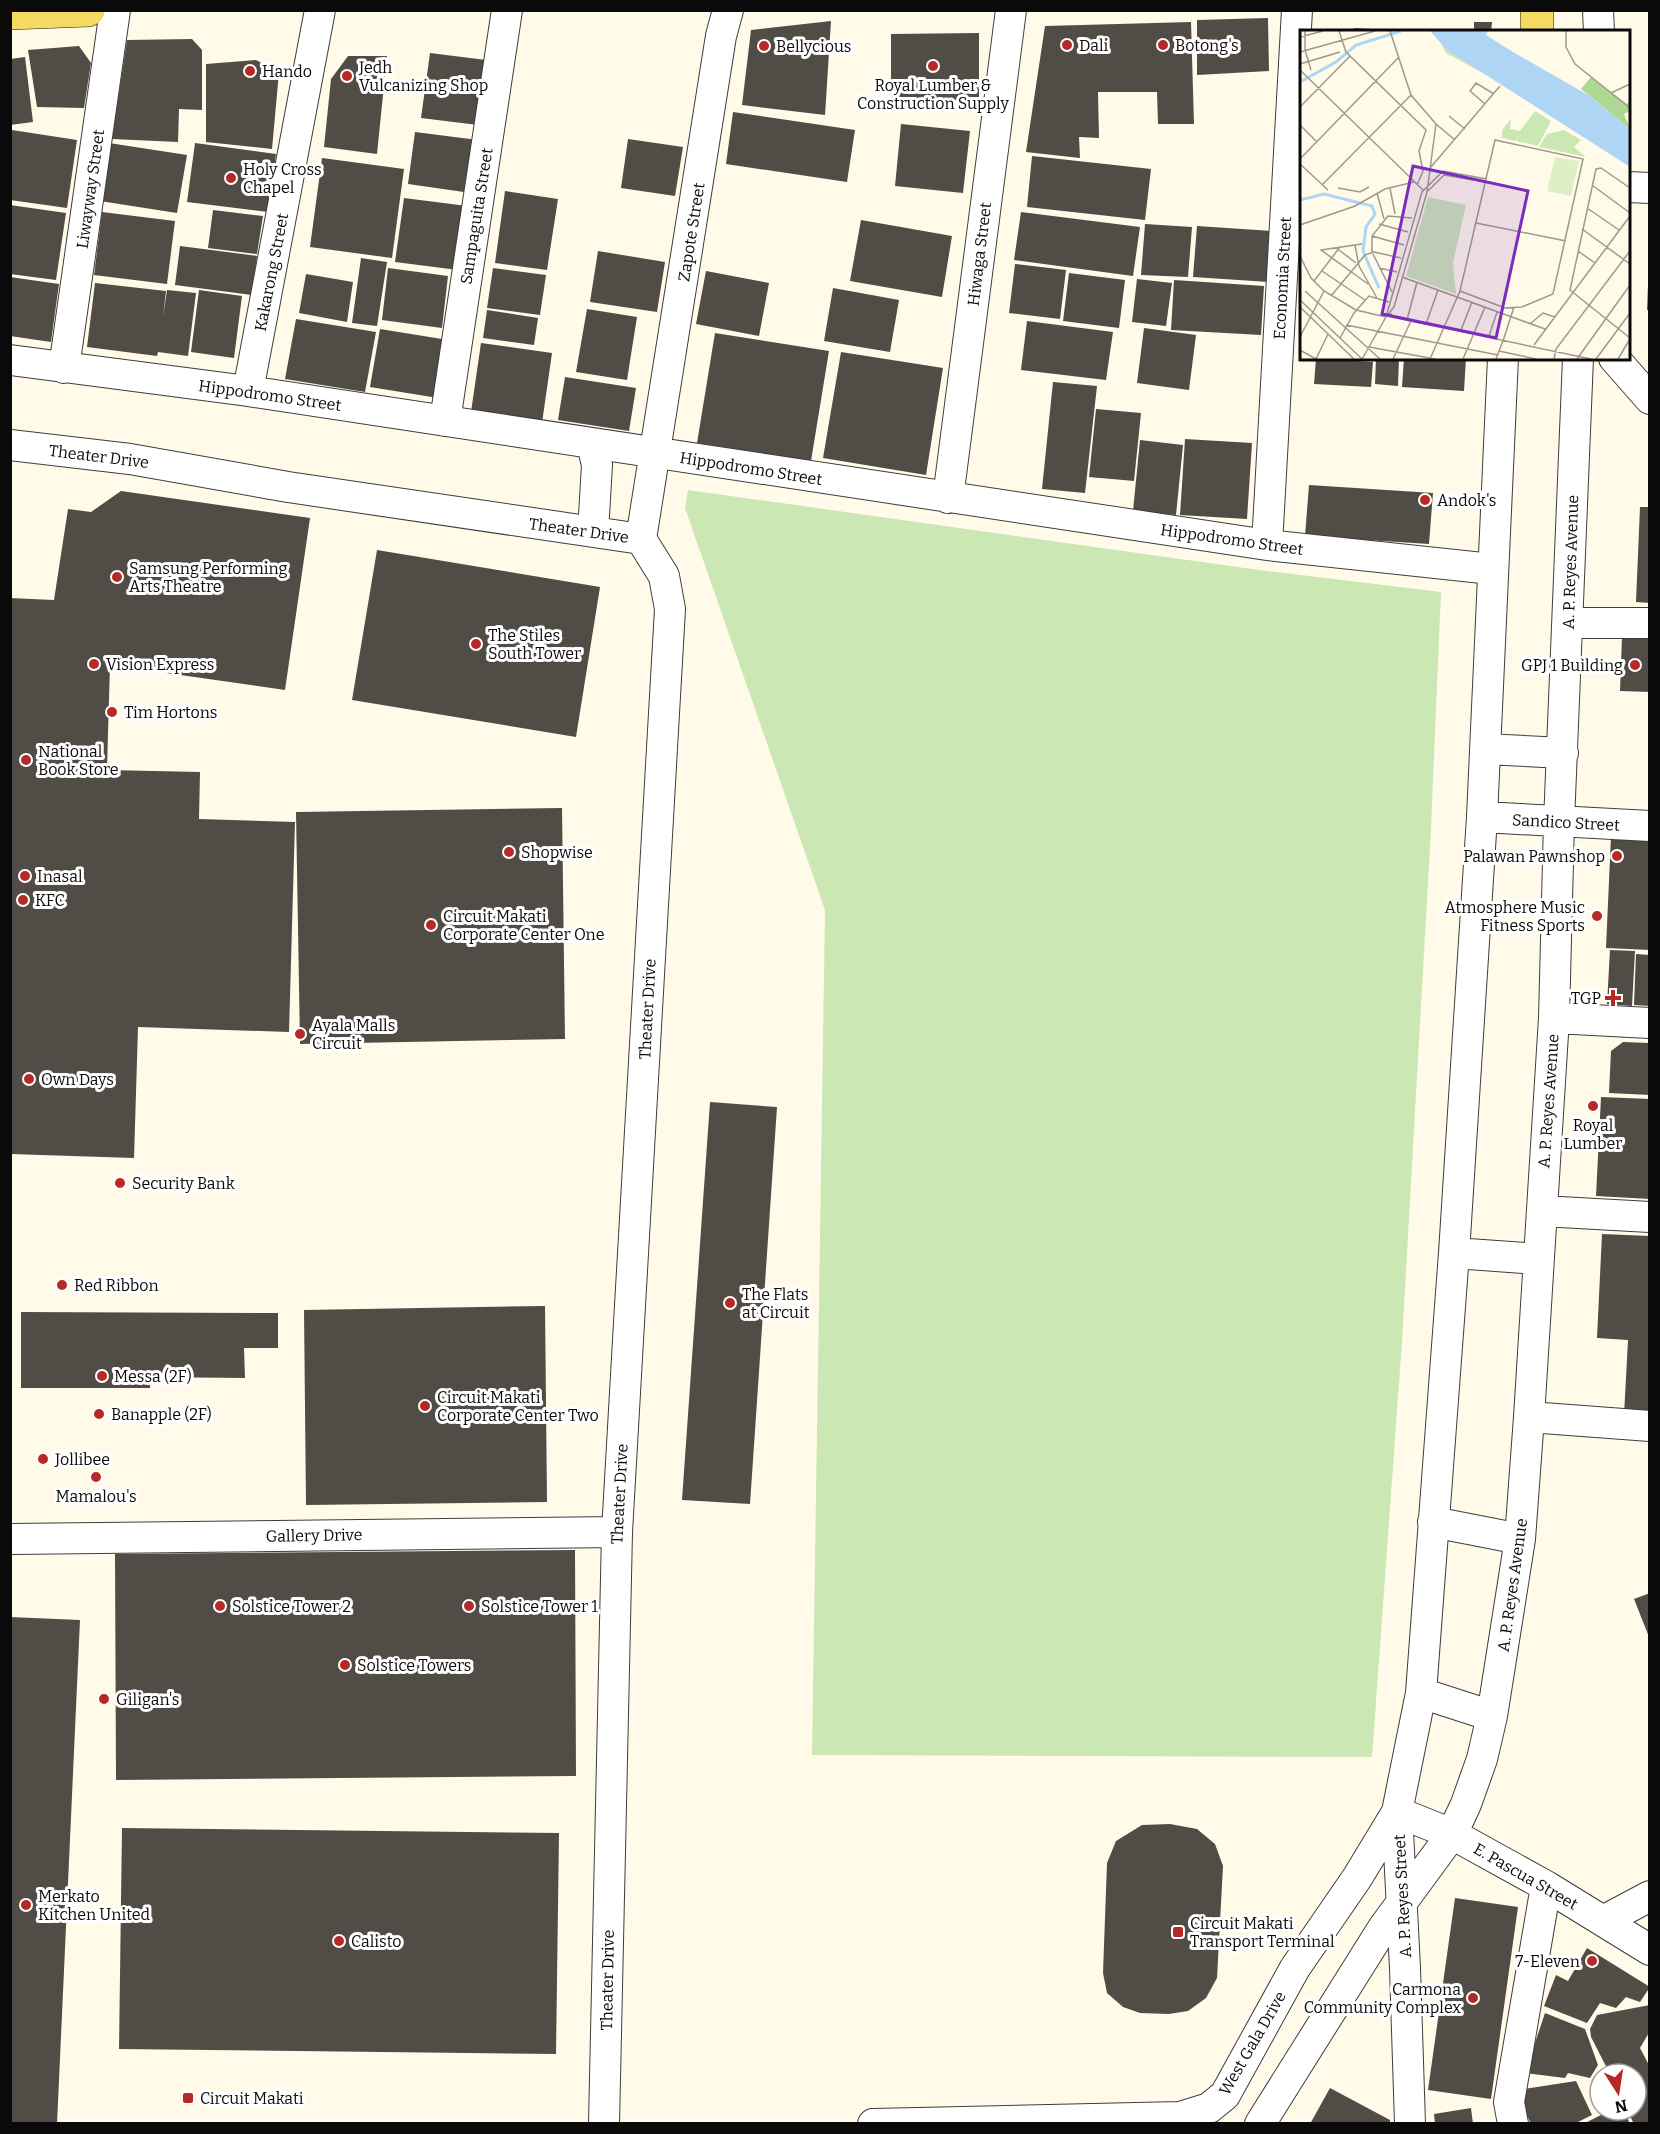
<svg xmlns="http://www.w3.org/2000/svg" width="1660" height="2134" font-family="Bitter,serif">
  <style>
    .green { fill: #cbe7b4 }
    .building { fill: #524c47 }
    .lines { fill: none; stroke-linecap: round; stroke-linejoin: round }
    .minor-casing { stroke: #3d3d3d; stroke-width: 32 }
    .major-casing { stroke: #1b1b1b; stroke-width: 34 }
    .minor { stroke: #fff; stroke-width: 30 }
    .major { stroke: #f5da61; stroke-width: 33 }
    .poi-dot { fill: #b52927; stroke: #fff; stroke-width: 2 }
    .labels { text-anchor: middle; stroke-width: 6; stroke-linejoin: round; paint-order: stroke }
    .poi-label { font-size: 16px; fill: #0a0a0a; stroke: #fff; text-anchor: start }
    .street-label { font-size: 16px; fill: #0a0a0a; stroke: #fff }
    .inset-river { fill: none; stroke: #aed6f4; stroke-width: 3 }
    .inset-road { fill: none; stroke: #9d9b8f; stroke-width: 1.5 }
    .view { fill: #7b2cbf; fill-opacity: 0.15; stroke: #7b2cbf; stroke-width: 3 }
    .inset-edge { fill: none; stroke: #0a0a0a; stroke-width: 3 }
  </style>
  <rect width="100%" height="100%" fill="#fffbe8"/>
  <path class="green" d="M688,490L1252,569L1441,592L1431,829L1402,1342L1372,1757L812,1755L825,910L685,508Z"/>
  <path class="building" d="M1268,18L1269,71L1197,75V20Z
    M831,21L825,115L742,105L751,30Z
    M1191,22L1194,124H1158L1157,92H1098L1099,138L1079,137L1080,158L1026,152L1045,26Z
    M1474,22H1492L1491,32H1474Z
    M1354,28L1386,30V32H1354Z
    M979,33V100L891,101V34Z
    M192,39L202,50V110L179,109L178,142L112,139L127,40Z
    M79,46L91,63L84,108L37,107L28,50Z
    M430,53L486,60L478,125L421,118Z
    M348,56H387L377,154L324,147L331,79Z
    M25,57L33,122L10,125V59Z
    M256,60L279,72L272,149L206,142V64Z
    M733,112L855,130L847,182L726,164Z
    M901,124L970,131L963,193L895,186Z
    M12,130L77,140L67,208L10,200Z
    M415,132L478,140L471,193L408,184Z
    M628,139L683,147L675,196L621,188Z
    M109,143L187,155L177,213L100,201Z
    M195,143L276,154L268,212L187,202Z
    M1032,156L1151,169L1145,220L1027,207Z
    M322,158L404,169L392,258L310,247Z
    M505,191L558,199L547,270L495,263Z
    M404,198L467,206L458,270L395,262Z
    M10,205L66,213L56,280L10,274Z
    M213,210L263,216L257,254L208,248Z
    M102,212L175,221L167,284L94,275Z
    M1021,212L1140,227L1133,276L1014,260Z
    M861,220L952,236L942,297L850,281Z
    M1145,224L1192,227L1188,277L1141,275Z
    M1197,226L1273,231L1269,282L1193,277Z
    M180,246L257,256L252,295L175,285Z
    M598,251L665,262L657,312L590,302Z
    M361,258L387,262L377,326L352,323Z
    M1015,264L1066,270L1060,319L1009,313Z
    M388,268L448,276L442,328L382,320Z
    M493,268L546,275L540,315L487,308Z
    M706,271L769,283L759,336L696,324Z
    M1069,273L1125,280L1119,328L1063,321Z
    M306,274L353,282L347,322L299,313Z
    M10,277L59,284L51,342L10,336Z
    M1137,279L1172,283L1166,326L1132,322Z
    M1174,280L1264,286L1261,335L1171,330Z
    M95,283L166,291L163,317L167,290L196,293L188,356L158,352L157,356L87,347Z
    M1648,285H1650V310H1647Z
    M833,288L899,300L890,352L824,341Z
    M199,290L242,296L234,358L191,352Z
    M587,309L637,317L627,380L576,372Z
    M487,310L538,318L534,345L483,338Z
    M296,319L376,332L365,392L285,379Z
    M1027,321L1113,332L1106,380L1021,370Z
    M1144,328L1196,335L1189,390L1137,383Z
    M380,329L448,340L438,398L370,387Z
    M715,333L829,351L811,461L697,443Z
    M481,343L552,353L541,430L470,419Z
    M841,352L943,368L926,475L823,458Z
    M1316,358L1373,362L1371,387L1314,384Z
    M1376,358H1399L1398,386L1375,384Z
    M1404,358H1466L1464,391L1402,387Z
    M565,377L636,388L629,431L558,420Z
    M1053,382L1097,386L1085,493L1042,489Z
    M1096,409L1141,413L1134,481L1089,477Z
    M1185,439L1252,443L1247,519L1180,515Z
    M1140,440L1183,445L1176,515L1133,511Z
    M1309,485L1433,493L1429,544L1305,536Z
    M121,491L310,518L285,690L110,665L107,770L200,772L199,819L295,822L289,1032L138,1027L134,1158L10,1154V598L54,600L68,509L91,512Z
    M1640,507H1650V603L1636,602Z
    M377,550L600,587L576,737L352,700Z
    M1622,637L1650,638V692L1620,691Z
    M562,808L565,1039L300,1044L296,812Z
    M1611,836L1650,838V950L1606,948Z
    M1610,950L1635,951L1632,1006L1607,1004Z
    M1636,954L1650,955V1006L1634,1005Z
    M1623,1042L1650,1043V1095L1609,1093L1611,1051Z
    M1601,1097L1650,1099V1199L1596,1196Z
    M710,1102L777,1107L750,1504L682,1500Z
    M1602,1234L1650,1236V1416L1624,1415L1628,1340L1597,1338Z
    M545,1306L547,1502L306,1505L304,1310Z
    M21,1312L278,1313V1348H244L245,1378L150,1377V1388H21Z
    M575,1550L576,1776L116,1780L115,1554Z
    M1650,1593V1637H1649L1634,1599Z
    M10,1617L80,1620L57,2124H10Z
    M1170,1824L1197,1829L1215,1844L1223,1866L1217,1978L1206,1998L1188,2011L1169,2014L1140,2013L1123,2007L1107,1993L1103,1973L1107,1863L1116,1841L1142,1825Z
    M122,1828L559,1833L556,2054L119,2049Z
    M1455,1898L1518,1907L1491,2099L1428,2090Z
    M1587,1948L1650,1987L1640,2002L1626,1997L1616,2008L1600,2003L1587,2023L1544,2006L1556,1975L1568,1981Z
    M1650,2005V2031L1640,2048L1650,2067V2121L1644,2124H1634L1627,2110H1636V2074H1610L1591,2037L1590,2029L1597,2015Z
    M1545,2013L1585,2029L1598,2065L1590,2078L1568,2073L1565,2078L1525,2073Z
    M1576,2081L1592,2115L1574,2124H1531L1522,2105L1524,2089Z
    M1330,2088L1390,2120V2124H1310Z
    M1471,2108L1473,2124H1435L1434,2114Z
    M1611,2110H1624L1630,2124H1583Z"/>
  <g class="lines">
    <defs>
      <path id="minor" d="M1598,10L1599,32
        M1628,187L1650,188
        M1614,358L1650,399
        M10,360L248,391L1267,545L1492,569
        M64,368L115,10
        M248,391L320,10
        M445,421L507,10
        M592,444L597,465L593,532
        M10,445L130,459L288,487L641,539
        M948,498L1011,10
        M641,539L721,36L728,10
        M1267,545L1297,10
        M1568,623H1650
        M1485,749L1563,753
        M1482,817L1650,826
        M1554,1018L1650,1023
        M1542,1211L1650,1217
        M1454,1253L1538,1259
        M1529,1417L1650,1426
        M1433,1522L1520,1539
        M10,1539L617,1532
        M1421,1693L1492,1716
        M1397,1812L1452,1834L1546,1886L1650,1950
        M1603,1921L1650,1896
        M604,2124L617,1532L670,609L664,576L641,539
        M873,2124L1180,2117L1209,2108L1225,2095L1295,1968L1357,1878L1397,1812
        M1260,2124L1383,1928L1452,1834L1466,1804L1482,1759L1492,1716L1520,1539L1529,1417L1554,1018L1559,822L1578,358
        M1410,2124L1405,1968L1397,1812L1421,1693L1454,1253L1482,817L1503,358
        M1513,2124L1509,2102L1546,1886"/>
      <path id="major" d="M1537,10V27
        M10,13L88,10"/>
    </defs>
    <use href="#minor" class="minor-casing"/>
    <use href="#major" class="major-casing"/>
    <use href="#minor" class="minor"/>
    <use href="#major" class="major"/>
  </g>
  <g class="poi-dot">
    <circle cx="1067" cy="45" r="6"/>
    <circle cx="1163" cy="45" r="6"/>
    <circle cx="764" cy="46" r="6"/>
    <circle cx="933" cy="66" r="6"/>
    <circle cx="250" cy="71" r="6"/>
    <circle cx="347" cy="76" r="6"/>
    <circle cx="231" cy="178" r="6"/>
    <circle cx="1425" cy="500" r="6"/>
    <circle cx="117" cy="577" r="6"/>
    <circle cx="476" cy="644" r="6"/>
    <circle cx="94" cy="664" r="6"/>
    <circle cx="1635" cy="665" r="6"/>
    <circle cx="112" cy="712" r="6"/>
    <circle cx="26" cy="760" r="6"/>
    <circle cx="509" cy="852" r="6"/>
    <circle cx="1617" cy="856" r="6"/>
    <circle cx="25" cy="876" r="6"/>
    <circle cx="23" cy="900" r="6"/>
    <circle cx="1597" cy="916" r="6"/>
    <circle cx="431" cy="925" r="6"/>
    <path d="M1610 989h6v6h6v6h-6v6h-6v-6h-6v-6h6z"/>
    <circle cx="300" cy="1034" r="6"/>
    <circle cx="29" cy="1079" r="6"/>
    <circle cx="1593" cy="1106" r="6"/>
    <circle cx="120" cy="1183" r="6"/>
    <circle cx="62" cy="1285" r="6"/>
    <circle cx="730" cy="1303" r="6"/>
    <circle cx="102" cy="1376" r="6"/>
    <circle cx="425" cy="1406" r="6"/>
    <circle cx="99" cy="1414" r="6"/>
    <circle cx="43" cy="1459" r="6"/>
    <circle cx="96" cy="1477" r="6"/>
    <circle cx="220" cy="1606" r="6"/>
    <circle cx="469" cy="1606" r="6"/>
    <circle cx="345" cy="1665" r="6"/>
    <circle cx="104" cy="1699" r="6"/>
    <circle cx="26" cy="1905" r="6"/>
    <rect x="1172" y="1926" width="12" height="12" rx="3"/>
    <circle cx="339" cy="1941" r="6"/>
    <circle cx="1592" cy="1961" r="6"/>
    <circle cx="1473" cy="1998" r="6"/>
    <rect x="182" y="2092" width="12" height="12" rx="3"/>
  </g>
  <g class="labels">
    <g class="poi-label">
      <text x="1079" y="51">Dali</text>
      <text x="1175" y="51">Botong's</text>
      <text x="776" y="52">Bellycious</text>
      <text x="359" y="73">Jedh<tspan x="359" dy="18">Vulcanizing Shop</tspan></text>
      <text x="262" y="77">Hando</text>
      <text x="933" y="91" text-anchor="middle">Royal Lumber &amp;<tspan x="933" dy="18">Construction Supply</tspan></text>
      <text x="243" y="175">Holy Cross<tspan x="243" dy="18">Chapel</tspan></text>
      <text x="1437" y="506">Andok's</text>
      <text x="129" y="574">Samsung Performing<tspan x="129" dy="18">Arts Theatre</tspan></text>
      <text x="488" y="641">The Stiles<tspan x="488" dy="18">South Tower</tspan></text>
      <text x="106" y="670">Vision Express</text>
      <text x="1623" y="671" text-anchor="end">GPJ 1 Building</text>
      <text x="124" y="718">Tim Hortons</text>
      <text x="38" y="757">National<tspan x="38" dy="18">Book Store</tspan></text>
      <text x="521" y="858">Shopwise</text>
      <text x="1605" y="862" text-anchor="end">Palawan Pawnshop</text>
      <text x="37" y="882">Inasal</text>
      <text x="35" y="906">KFC</text>
      <text x="1585" y="913" text-anchor="end">Atmosphere Music<tspan x="1585" dy="18">Fitness Sports</tspan></text>
      <text x="443" y="922">Circuit Makati<tspan x="443" dy="18">Corporate Center One</tspan></text>
      <text x="1601" y="1004" text-anchor="end">TGP</text>
      <text x="312" y="1031">Ayala Malls<tspan x="312" dy="18">Circuit</tspan></text>
      <text x="41" y="1085">Own Days</text>
      <text x="1593" y="1131" text-anchor="middle">Royal<tspan x="1593" dy="18">Lumber</tspan></text>
      <text x="132" y="1189">Security Bank</text>
      <text x="74" y="1291">Red Ribbon</text>
      <text x="742" y="1300">The Flats<tspan x="742" dy="18">at Circuit</tspan></text>
      <text x="114" y="1382">Messa (2F)</text>
      <text x="437" y="1403">Circuit Makati<tspan x="437" dy="18">Corporate Center Two</tspan></text>
      <text x="111" y="1420">Banapple (2F)</text>
      <text x="55" y="1465">Jollibee</text>
      <text x="96" y="1502" text-anchor="middle">Mamalou's</text>
      <text x="232" y="1612">Solstice Tower 2</text>
      <text x="481" y="1612">Solstice Tower 1</text>
      <text x="357" y="1671">Solstice Towers</text>
      <text x="116" y="1705">Giligan's</text>
      <text x="38" y="1902">Merkato<tspan x="38" dy="18">Kitchen United</tspan></text>
      <text x="1190" y="1929">Circuit Makati<tspan x="1190" dy="18">Transport Terminal</tspan></text>
      <text x="351" y="1947">Calisto</text>
      <text x="1580" y="1967" text-anchor="end">7-Eleven</text>
      <text x="1461" y="1995" text-anchor="end">Carmona<tspan x="1461" dy="18">Community Complex</tspan></text>
      <text x="200" y="2104">Circuit Makati</text>
    </g>
    <g class="street-label">
      <text transform="translate(90 189) rotate(-82)" y="6">Liwayway Street</text>
      <text transform="translate(476 216) rotate(-81)" y="6">Sampaguita Street</text>
      <text transform="translate(691 232) rotate(-81)" y="6">Zapote Street</text>
      <text transform="translate(979 254) rotate(-83)" y="6">Hiwaga Street</text>
      <text transform="translate(271 272) rotate(-79)" y="6">Kakarong Street</text>
      <text transform="translate(1282 278) rotate(-87)" y="6">Economia Street</text>
      <text transform="translate(270 395) rotate(8)" y="6">Hippodromo Street</text>
      <text transform="translate(99 456) rotate(7)" y="6">Theater Drive</text>
      <text transform="translate(751 468) rotate(9)" y="6">Hippodromo Street</text>
      <text transform="translate(579 530) rotate(8)" y="6">Theater Drive</text>
      <text transform="translate(1232 539) rotate(8)" y="6">Hippodromo Street</text>
      <text transform="translate(1570 562) rotate(-88)" y="6">A. P. Reyes Avenue</text>
      <text transform="translate(1566 822) rotate(3)" y="6">Sandico Street</text>
      <text transform="translate(647 1009) rotate(-87)" y="6">Theater Drive</text>
      <text transform="translate(1548 1101) rotate(-86)" y="6">A. P. Reyes Avenue</text>
      <text transform="translate(619 1494) rotate(-87)" y="6">Theater Drive</text>
      <text transform="translate(314 1535) rotate(-1)" y="6">Gallery Drive</text>
      <text transform="translate(1512 1585) rotate(-82)" y="6">A. P. Reyes Avenue</text>
      <text transform="translate(1526 1876) rotate(30)" y="6">E. Pascua Street</text>
      <text transform="translate(1402 1896) rotate(-93)" y="6">A. P. Reyes Street</text>
      <text transform="translate(607 1980) rotate(-89)" y="6">Theater Drive</text>
      <text transform="translate(1252 2043) rotate(-60)" y="6">West Gala Drive</text>
    </g>
  </g>
  <g transform="translate(1300 30)">
    <rect width="330" height="330" fill="#fffbe8"/>
    <path d="M140,11L147,20L212,59L146,23ZM235,81L251,91L238,116L216,111L221,103L215,111L202,108V100L211,89L210,99L220,101ZM264,100L281,110L274,117L286,127L239,117L247,104ZM128,167L166,175L153,233L156,264L106,246Z" fill="#cbe7b4"/>
    <path d="M291,47L327,74L330,71V81L324,84L330,99L281,59Z" fill="#aed793"/>
    <path d="M255,127L279,131L271,166L247,161Z" fill="#deeec5"/>
    <path d="M130,1H188L186,5L213,22L288,65L330,99V137L147,20Z" fill="#aed6f4"/>
    <path class="inset-river" d="M159,1L330,117M0,52L36,32L56,15L101,1M0,170L24,164L72,176L75,184L66,197L63,221L79,258"/>
    <path class="inset-road" d="M5,1V20L11,40M39,1L46,22L126,100L119,121L123,141L117,155M90,1L111,65L136,94L155,110M266,1V17L275,34L330,78M0,7L23,1M0,22L75,1M0,34L40,22M0,40L123,160M311,63L330,54M185,74L170,61L176,53L194,64M0,77L50,26M149,86L165,99M0,95L17,112M0,129L98,28M0,134L28,160M131,137L200,56M22,155L111,65M292,155L330,183M38,158L60,162L69,157M90,158L95,184M330,158L301,138L296,139L270,260L330,308M128,161L144,145L186,152M77,163L84,189M287,178L319,200M176,193L266,211M79,194L108,202M0,195L55,176L85,159L114,152M282,199L330,234M72,206L104,215M62,214L21,220L68,254M55,215L59,236L77,268M39,220L56,233M278,221L295,233M0,226L11,248L24,261L56,280L86,287L62,329M79,238L97,242M22,241L65,270M102,247L245,299M14,251L40,217M5,261L80,329M92,262L72,222V206L88,186L112,188M31,266L65,225L74,222L101,228M0,270L62,329M0,277L54,329M13,282L24,261M91,283V287L291,329M86,287L122,162L143,141L187,149M86,287L94,277L127,162L136,94M107,290L117,252M126,294L138,260M230,294L243,283L255,287M46,295L198,325M161,300L172,272M189,306L197,282M0,307L13,282M40,308L54,283L69,266L89,272M204,308L214,277M234,315L330,186M69,317L135,329M0,320L16,329M199,321L236,329M16,329L28,304M93,329L111,291M130,329L160,261L195,110L283,129L253,264L222,277L205,278L160,261M163,329L185,277M196,329L204,308M254,329L256,319L330,221M277,329L330,255M296,329L330,283M318,329L330,309"/>
    <path class="view" d="M113,136L228,161L196,308L82,284Z"/>
    <rect width="330" height="330" class="inset-edge"/>
  </g>
  <rect width="1660" height="2134" fill="none" stroke="#0a0a0a" stroke-width="24"/>
  <g transform="translate(1618 2092) rotate(168)"><circle r="28" fill="#ffffff" stroke="#9d9d9d" stroke-width="1.5"/>
  <path d="M0-4.5L10 22L0 15L-10 22Z" fill="#b52927"/>
  <text y="-9" font-size="16" font-weight="bold" text-anchor="middle" fill="#0a0a0a">N</text>
  </g>
</svg>
